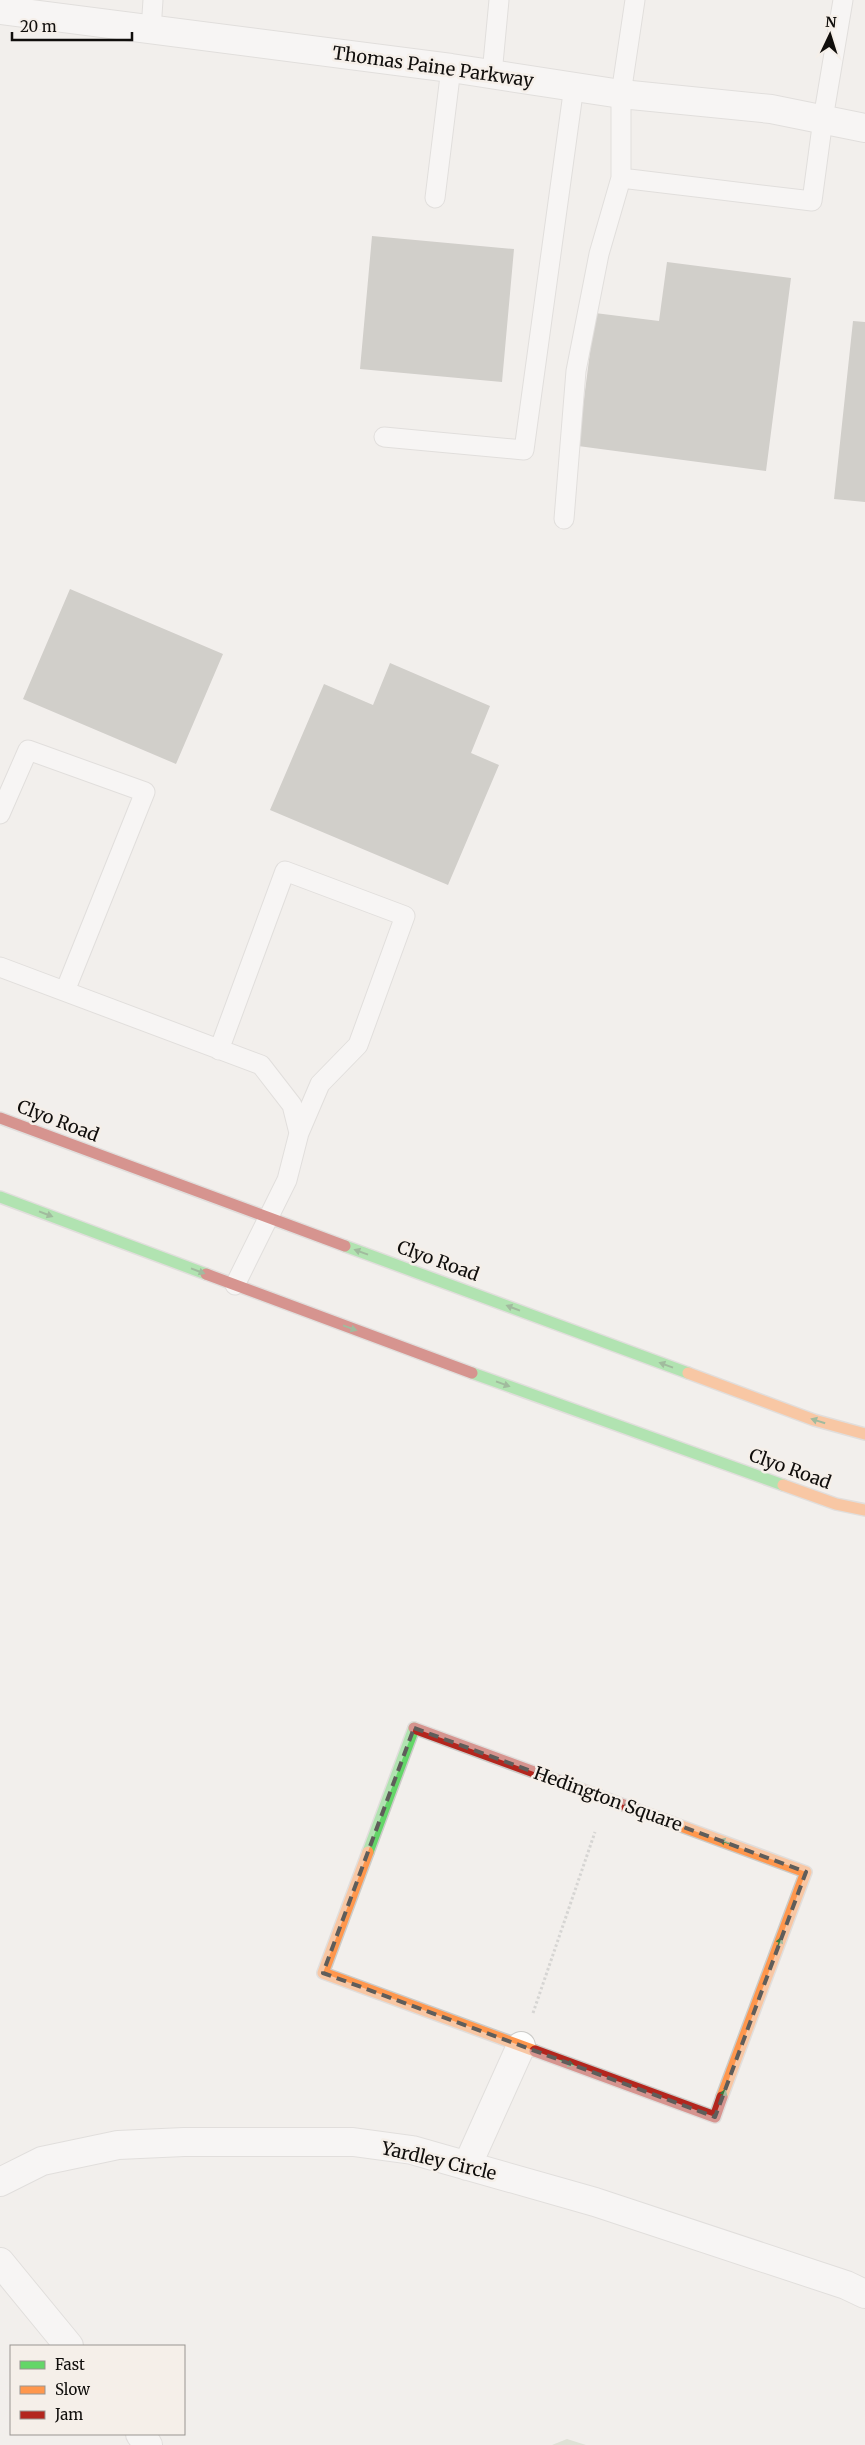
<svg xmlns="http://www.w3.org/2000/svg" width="865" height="2445" font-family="Merriweather,serif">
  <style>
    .water { fill: #c7d2bb }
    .building { fill: #a9a8a0 }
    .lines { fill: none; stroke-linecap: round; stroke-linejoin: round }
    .lane-casing { stroke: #cccbc8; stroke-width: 21 }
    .street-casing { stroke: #cccbc8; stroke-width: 30 }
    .fast-casing { stroke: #cccbc8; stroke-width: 14 }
    .slow-casing { stroke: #cccbc8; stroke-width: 14 }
    .jam-casing { stroke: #cccbc8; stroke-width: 14 }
    .path { stroke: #d6d5d3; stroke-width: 3; stroke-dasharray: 2.5 2.5; stroke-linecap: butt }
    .lane { stroke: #fdfdfc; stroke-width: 19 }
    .street { stroke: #fdfdfc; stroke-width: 28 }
    .fast { stroke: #63d668; stroke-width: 11 }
    .slow { stroke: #ff974d; stroke-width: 11 }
    .jam { stroke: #b3261e; stroke-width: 11 }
    .oneway { fill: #3e7c3f }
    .marked { fill: none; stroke: #5f5d5a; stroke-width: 4; stroke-dasharray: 10 6; stroke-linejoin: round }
    .labels { text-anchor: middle; stroke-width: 5; stroke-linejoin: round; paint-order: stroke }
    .street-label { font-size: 18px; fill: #100e0c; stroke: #f5efe9 }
  </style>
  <rect width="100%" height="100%" fill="#f2efec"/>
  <path class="water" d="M567,2439L586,2445H552Z"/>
  <path class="building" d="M372,236L514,249L502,382L360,369Z
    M667,262L791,278L766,471L578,446L595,313L659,321Z
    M853,321L865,322V502L834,499Z
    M70,589L223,654L176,764L23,699Z
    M390,663L490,706L471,753L499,765L448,885L270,810L324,684L373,705Z"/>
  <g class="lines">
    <defs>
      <path id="lane" d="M635,0L621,94V178L812,201L823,119L843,0
        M151,30L153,0
        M492,74L499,0
        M435,198L451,68
        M384,437L524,450L574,86
        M564,519L576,371L599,254L621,178
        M0,814L28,750L145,792L65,991
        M0,967L261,1065L292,1105L299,1133L287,1180L235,1285
        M219,1050L285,871L405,916L358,1045L320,1084L299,1133"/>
      <path id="street" d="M0,10L451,68L621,94L771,109L865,128
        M467,2166L521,2046
        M0,2182L42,2161L118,2145L184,2142H353L412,2150L595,2202L846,2285L865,2294
        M0,2262L69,2346
        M140,2434L148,2445"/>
      <path id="fast" d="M0,1197L206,1274
        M345,1246L688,1373
        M472,1373L783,1485
        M368,1852L414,1728"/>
      <path id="slow" d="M688,1373L814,1420L865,1434
        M783,1485L836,1504L865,1510
        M673,1823L806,1872L722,2097
        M368,1852L323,1973L535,2051"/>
      <path id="jam" d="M0,1118L345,1246
        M206,1274L472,1373
        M414,1728L673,1823
        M535,2051L715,2117L722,2097"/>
    </defs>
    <use href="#lane" class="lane-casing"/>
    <use href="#street" class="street-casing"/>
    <use href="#fast" class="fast-casing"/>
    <use href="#slow" class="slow-casing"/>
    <use href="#jam" class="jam-casing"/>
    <path class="path" d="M533,2013L595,1832"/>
    <use href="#lane" class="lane"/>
    <use href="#street" class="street"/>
    <use href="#fast" class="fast"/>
    <use href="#slow" class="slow"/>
    <use href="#jam" class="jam"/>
  </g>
  <defs><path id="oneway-solid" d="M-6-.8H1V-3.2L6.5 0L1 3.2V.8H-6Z" transform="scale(1.25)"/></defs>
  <g class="oneway">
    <use href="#oneway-solid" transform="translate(46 1214) rotate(21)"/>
    <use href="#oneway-solid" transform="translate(361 1252) rotate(-160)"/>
    <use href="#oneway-solid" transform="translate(198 1271) rotate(21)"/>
    <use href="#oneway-solid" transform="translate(513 1308) rotate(-159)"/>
    <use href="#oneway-solid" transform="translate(350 1328) rotate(20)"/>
    <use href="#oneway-solid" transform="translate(666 1365) rotate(-160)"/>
    <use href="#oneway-solid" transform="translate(503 1384) rotate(20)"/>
    <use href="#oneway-solid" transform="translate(818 1421) rotate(-163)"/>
    <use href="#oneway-solid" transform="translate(726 1842) rotate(-160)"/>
    <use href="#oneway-solid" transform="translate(779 1944) rotate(-70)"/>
    <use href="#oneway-solid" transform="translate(567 2063) rotate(20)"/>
    <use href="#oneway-solid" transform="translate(723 2096) rotate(-70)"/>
  </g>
  <path d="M0 0H865V2445H0ZM414,1728L806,1872L715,2117L323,1973Z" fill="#f2efec" fill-opacity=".55" fill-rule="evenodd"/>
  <path class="marked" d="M414,1728L806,1872L715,2117L323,1973Z"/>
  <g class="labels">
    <g class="street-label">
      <text transform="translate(433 67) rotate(8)" y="6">Thomas Paine Parkway</text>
      <text transform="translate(58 1121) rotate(21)" y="6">Clyo Road</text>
      <text transform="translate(438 1261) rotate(20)" y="6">Clyo Road</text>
      <text transform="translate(790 1469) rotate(20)" y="6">Clyo Road</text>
      <text transform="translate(608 1799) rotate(20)" y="6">Hedington Square</text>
      <text transform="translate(439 2161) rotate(13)" y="6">Yardley Circle</text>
    </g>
  </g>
  <rect x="10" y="2345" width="175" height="90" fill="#f5efe9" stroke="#999591"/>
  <rect x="20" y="2361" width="25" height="8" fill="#63d668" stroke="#999591"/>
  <text x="55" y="2370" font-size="15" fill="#100e0c">Fast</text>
  <rect x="20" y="2386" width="25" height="8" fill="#ff974d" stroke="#999591"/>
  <text x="55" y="2395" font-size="15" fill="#100e0c">Slow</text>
  <rect x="20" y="2411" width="25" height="8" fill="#b3261e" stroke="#999591"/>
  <text x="55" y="2420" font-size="15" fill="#100e0c">Jam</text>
  <g transform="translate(830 35) rotate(4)" stroke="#f5efe9" stroke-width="4" paint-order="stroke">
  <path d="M0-4L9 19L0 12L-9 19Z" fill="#100e0c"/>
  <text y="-8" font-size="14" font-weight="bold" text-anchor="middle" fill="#100e0c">N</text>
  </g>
  <path d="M12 32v8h120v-8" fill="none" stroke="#100e0c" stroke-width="2.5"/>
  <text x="20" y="32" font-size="15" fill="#100e0c" stroke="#f5efe9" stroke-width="4" paint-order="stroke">20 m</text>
</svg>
